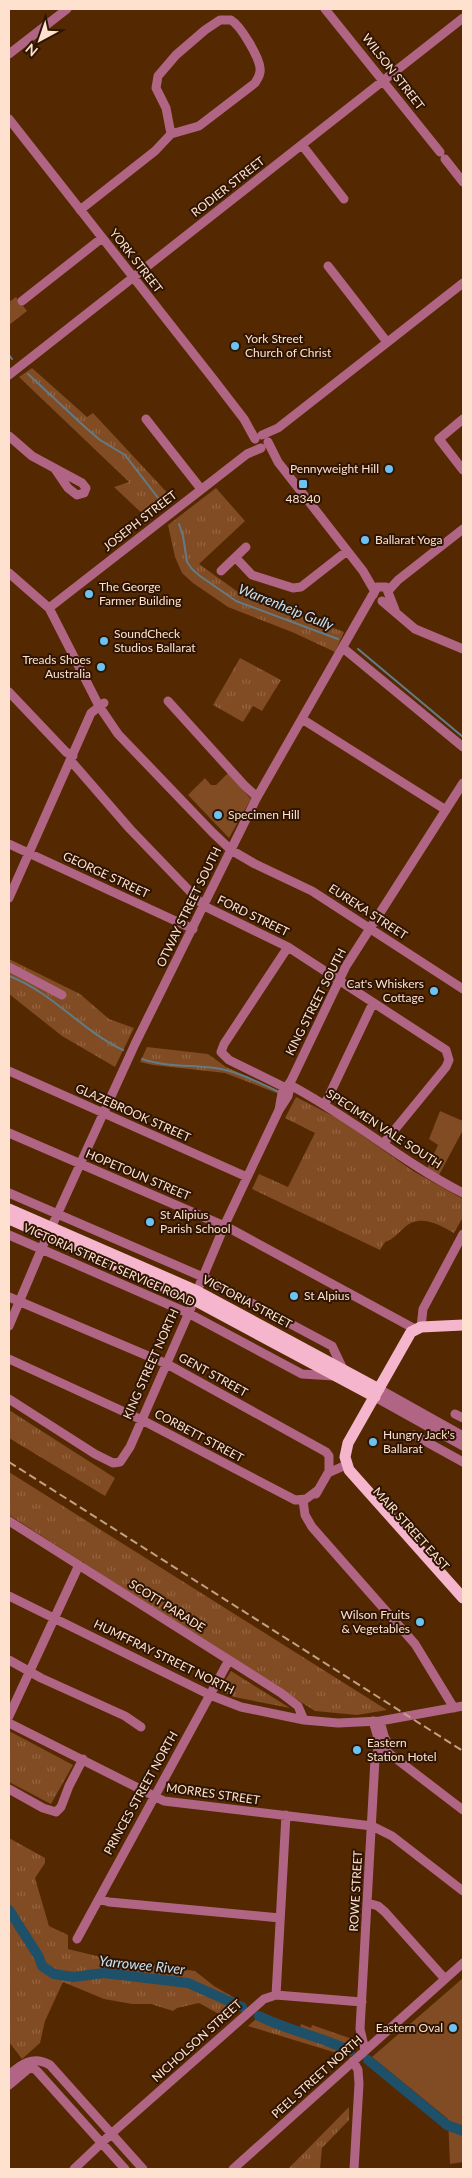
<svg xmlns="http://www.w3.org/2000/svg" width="472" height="2178" font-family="Lato,sans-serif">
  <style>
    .grass { fill: #814b23 }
    .park { fill: url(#park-tufts) }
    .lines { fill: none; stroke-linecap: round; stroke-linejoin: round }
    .stream { stroke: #627c87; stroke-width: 2 }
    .river { stroke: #1f5069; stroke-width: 10 }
    .minor { stroke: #b06584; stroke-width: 9 }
    .major { stroke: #f5b6cd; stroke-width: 11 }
    .rail { stroke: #c2a086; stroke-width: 2; stroke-dasharray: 8 4; stroke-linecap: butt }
    .poi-dot { fill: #6cc3f2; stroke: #2e1503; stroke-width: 2 }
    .labels { text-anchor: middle; stroke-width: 4; stroke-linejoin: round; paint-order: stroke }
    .street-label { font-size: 12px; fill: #fee1ce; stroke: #2e1503 }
    .poi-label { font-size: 12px; fill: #fee1ce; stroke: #2e1503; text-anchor: start }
    .water-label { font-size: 14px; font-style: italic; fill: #c6e3f5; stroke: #2e1503 }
  </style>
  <defs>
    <pattern id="park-tufts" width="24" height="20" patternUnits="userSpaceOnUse" patternTransform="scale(1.25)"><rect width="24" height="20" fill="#814b23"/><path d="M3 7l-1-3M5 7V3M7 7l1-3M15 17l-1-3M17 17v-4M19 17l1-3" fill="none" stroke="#946542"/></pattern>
  </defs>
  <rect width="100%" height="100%" fill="#542801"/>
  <path class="grass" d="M228,773L251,799L229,838L188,795L205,778L211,785H216Z
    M440,1111L463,1121V1130L439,1175L427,1169L438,1145L429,1139Z
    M463,1978V2162L450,2164L448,2119L372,2057Z"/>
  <path class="park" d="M16,297L27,311L9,325V302Z
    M32,368L87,417L93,413L174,500L148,519L114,487L129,482L19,377Z
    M216,488L245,521L199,564L238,592L344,632L335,652L292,632L228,607L193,583L182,573L175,557L168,525Z
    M240,658L281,680L262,711L253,706L243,722L213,705Z
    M9,959L80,994L109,1019L134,1028L115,1067L62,1036L9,994Z
    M147,1047L208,1054L226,1067L280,1091L279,1094L225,1073L153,1065L140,1062Z
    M296,1097L339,1119L413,1171L463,1199V1217L454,1233C439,1225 420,1213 404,1228C397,1234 394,1239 385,1242L380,1250L252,1189L259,1174L288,1187L315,1133L285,1118Z
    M9,1410L115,1478L105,1496L9,1438Z
    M9,1472L387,1710L357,1715L315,1711L9,1515Z
    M231,1671L290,1708L234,1697L219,1690Z
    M9,1731L73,1765L51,1804L9,1782Z
    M9,1838L45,1858V1863L35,1878L49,1926L68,1935V1949L113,1960L195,1971L214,1986L245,2004L228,2019L199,2003L177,2008L173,2011L151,2004H132L104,1999L63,1982L45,2021L40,2043L22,2059L9,2042Z
    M263,2013L300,2028L301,2024L311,2028L312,2025L352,2039L353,2048L350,2054H340L248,2026Z
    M349,2107V2120L322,2148L320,2169H288Z"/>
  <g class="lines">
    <path class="stream" d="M9,355L12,359
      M28,374L86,428L100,440L125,455L162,503
      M179,524L183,536L187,562L192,569L200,576L236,601L338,639
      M358,649L463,737
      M9,976C52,992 82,1031 123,1050
      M142,1059C165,1067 191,1065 215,1068C237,1071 257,1082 277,1091"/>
    <path class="river" d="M9,1910L39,1957L42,1966L54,1974L73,1977L104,1973L188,1983L242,2007
      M259,2016C288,2031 321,2036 350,2051
      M368,2060L447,2125L463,2131"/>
    <path class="minor" d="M325,9L440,152
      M9,54L67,9
      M9,119L214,380L244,419L255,439
      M302,145L344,199
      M445,159L463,182
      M80,210L155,151L171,134L199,126L255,83C258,78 261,74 260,68C259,57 241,26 231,20H220L205,30L176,55L158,76L156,88L166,108L171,134
      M328,266L387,342
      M22,301L102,238
      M9,375L463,18
      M146,419L201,489
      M463,419L439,439L463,470
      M262,435L278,428L463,283
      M9,436L32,456L82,483L86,488L84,493L77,495L68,488L55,469
      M268,442L278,462L363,571L374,590
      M236,558L252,575L293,588L301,587L347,551
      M221,571L246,547
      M9,573L49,608L99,706L118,734L212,832L231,850L255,864
      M388,591L398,580L463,529
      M373,595L377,587H386L395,610
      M382,601L415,629L463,649
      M49,608L247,454L261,448
      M343,648L463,747
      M9,692L66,752L73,756
      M168,701L244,785L257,797
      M302,719L446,810
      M71,761L130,829L204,906L288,947L446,1050L449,1060L446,1067L383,1144
      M9,844L193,929
      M251,862L312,891L463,989
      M9,898L91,713L104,703
      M9,967L62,995
      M9,1071L247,1177
      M290,1085C351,1117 402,1162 463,1193
      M286,1088L229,1060L221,1052L224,1044L288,947
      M325,1104L373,1003
      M279,1110L282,1093L291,1081L346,966L463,783
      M9,1133L229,1228L415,1329
      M9,1193L203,1277L332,1346L343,1369
      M51,1228L135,1044L256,799L373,594
      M9,1235L188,1313L302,1374L334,1376
      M197,1291L226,1222L279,1110L288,1096L291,1083
      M9,1297L167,1364L326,1452L329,1456V1472
      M9,1326L47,1236
      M421,1327L423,1309L463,1234
      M9,1359L142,1420L295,1500L306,1499L318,1490
      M379,1389L463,1436
      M375,1397L463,1446
      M9,1399L95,1454L113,1463L120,1462L130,1447L191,1308
      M455,1414L463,1418
      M414,1435L463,1462
      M316,1494L328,1473L346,1465
      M303,1500L305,1515L312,1527L415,1644L454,1708
      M9,1521L281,1693L298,1706L304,1720
      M9,1596L210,1695L241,1707L304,1720L338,1723L380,1721L463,1706
      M9,1660L41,1678L125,1716L141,1727
      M9,1716L79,1565
      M373,1721L378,1738L386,1751L463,1810
      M380,1721L384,1736L389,1746
      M9,1723L164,1801L372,1826L392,1836L463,1891
      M9,1789L43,1808L56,1812L61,1807L69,1786L83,1759
      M99,1899L109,1902L280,1918
      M368,1903L378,1906L385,1912L445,1979
      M77,1939L229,1660
      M276,1995L286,1815
      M365,2050L360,2029L375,1759L380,1743
      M353,2061L358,2070L359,2084L354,2169
      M28,2069L33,2068L37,2071L125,2169
      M9,2075C21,2064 33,2055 50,2065L143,2169
      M9,2085L28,2069
      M74,2169L111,2134L264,1999L276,1995L362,2002
      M233,2169L463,1963"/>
    <path class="major" d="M9,1209L197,1291L379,1389
      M9,1219L194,1300L375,1397
      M463,1325L421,1327L411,1332L348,1443L345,1457L349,1470L463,1598"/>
    <path class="rail" d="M9,1462L463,1751"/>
  </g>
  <g class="poi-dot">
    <circle cx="235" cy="346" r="5"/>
    <circle cx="389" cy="469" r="5"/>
    <rect x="298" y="479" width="10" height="10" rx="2.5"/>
    <circle cx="365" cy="540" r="5"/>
    <circle cx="89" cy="594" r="5"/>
    <circle cx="104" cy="641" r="5"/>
    <circle cx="101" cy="667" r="5"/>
    <circle cx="218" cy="815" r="5"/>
    <circle cx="434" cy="991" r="5"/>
    <circle cx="150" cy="1222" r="5"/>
    <circle cx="294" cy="1296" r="5"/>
    <circle cx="373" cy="1442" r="5"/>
    <circle cx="420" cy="1622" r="5"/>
    <circle cx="357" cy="1750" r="5"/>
    <circle cx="453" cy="2028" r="5"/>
  </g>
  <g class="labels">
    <g class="street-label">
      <text transform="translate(393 72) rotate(52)" y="4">WILSON STREET</text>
      <text transform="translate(228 187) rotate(-38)" y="4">RODIER STREET</text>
      <text transform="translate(136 261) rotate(52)" y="4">YORK STREET</text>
      <text transform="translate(140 521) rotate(-38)" y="4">JOSEPH STREET</text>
      <text transform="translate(106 875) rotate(25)" y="4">GEORGE STREET</text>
      <text transform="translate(189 907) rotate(-64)" y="4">OTWAY STREET SOUTH</text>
      <text transform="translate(368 912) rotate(33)" y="4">EUREKA STREET</text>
      <text transform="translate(253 916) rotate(26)" y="4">FORD STREET</text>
      <text transform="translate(316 1002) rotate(-63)" y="4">KING STREET SOUTH</text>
      <text transform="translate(133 1113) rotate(24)" y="4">GLAZEBROOK STREET</text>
      <text transform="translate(384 1129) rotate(33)" y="4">SPECIMEN VALE SOUTH</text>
      <text transform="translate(138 1175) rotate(23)" y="4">HOPETOUN STREET</text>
      <text transform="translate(109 1265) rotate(24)" y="4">VICTORIA STREET SERVICE ROAD</text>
      <text transform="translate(247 1302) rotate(28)" y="4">VICTORIA STREET</text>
      <text transform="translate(151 1364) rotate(-66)" y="4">KING STREET NORTH</text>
      <text transform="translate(213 1375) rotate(29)" y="4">GENT STREET</text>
      <text transform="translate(199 1436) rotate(28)" y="4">CORBETT STREET</text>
      <text transform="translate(411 1529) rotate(48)" y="4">MAIR STREET EAST</text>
      <text transform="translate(167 1606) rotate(32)" y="4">SCOTT PARADE</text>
      <text transform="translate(164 1657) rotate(26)" y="4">HUMFFRAY STREET NORTH</text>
      <text transform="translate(141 1793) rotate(-61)" y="4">PRINCES STREET NORTH</text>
      <text transform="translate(213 1794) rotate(8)" y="4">MORRES STREET</text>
      <text transform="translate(356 1891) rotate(-87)" y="4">ROWE STREET</text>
      <text transform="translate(197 2041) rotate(-42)" y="4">NICHOLSON STREET</text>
      <text transform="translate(317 2077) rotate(-42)" y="4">PEEL STREET NORTH</text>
    </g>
    <g class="poi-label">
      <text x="245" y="343">York Street<tspan x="245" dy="14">Church of Christ</tspan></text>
      <text x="379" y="473" text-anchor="end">Pennyweight Hill</text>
      <text x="303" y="503" text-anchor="middle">48340</text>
      <text x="375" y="544">Ballarat Yoga</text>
      <text x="99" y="591">The George<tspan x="99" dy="14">Farmer Building</tspan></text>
      <text x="114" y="638">SoundCheck<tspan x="114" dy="14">Studios Ballarat</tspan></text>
      <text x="91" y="664" text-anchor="end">Treads Shoes<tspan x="91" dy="14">Australia</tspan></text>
      <text x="228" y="819">Specimen Hill</text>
      <text x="424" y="988" text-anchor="end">Cat's Whiskers<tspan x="424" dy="14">Cottage</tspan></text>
      <text x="160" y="1219">St Alipius<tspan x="160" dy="14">Parish School</tspan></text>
      <text x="304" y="1300">St Alpius</text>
      <text x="383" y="1439">Hungry Jack's<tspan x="383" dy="14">Ballarat</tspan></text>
      <text x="410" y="1619" text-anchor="end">Wilson Fruits<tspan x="410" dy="14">&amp; Vegetables</tspan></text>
      <text x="367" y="1747">Eastern<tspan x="367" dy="14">Station Hotel</tspan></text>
      <text x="443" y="2032" text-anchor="end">Eastern Oval</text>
    </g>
    <g class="water-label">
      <text transform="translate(286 607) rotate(22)" y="5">Warrenheip Gully</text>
      <text transform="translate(142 1965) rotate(6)" y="5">Yarrowee River</text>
    </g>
  </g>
  <rect width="472" height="2178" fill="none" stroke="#fee1ce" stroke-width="20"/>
  <g transform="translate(40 40) rotate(220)" stroke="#2e1503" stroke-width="4" paint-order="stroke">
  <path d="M0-4L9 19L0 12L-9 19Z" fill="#fee1ce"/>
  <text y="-8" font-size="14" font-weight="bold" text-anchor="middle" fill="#fee1ce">N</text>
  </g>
</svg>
